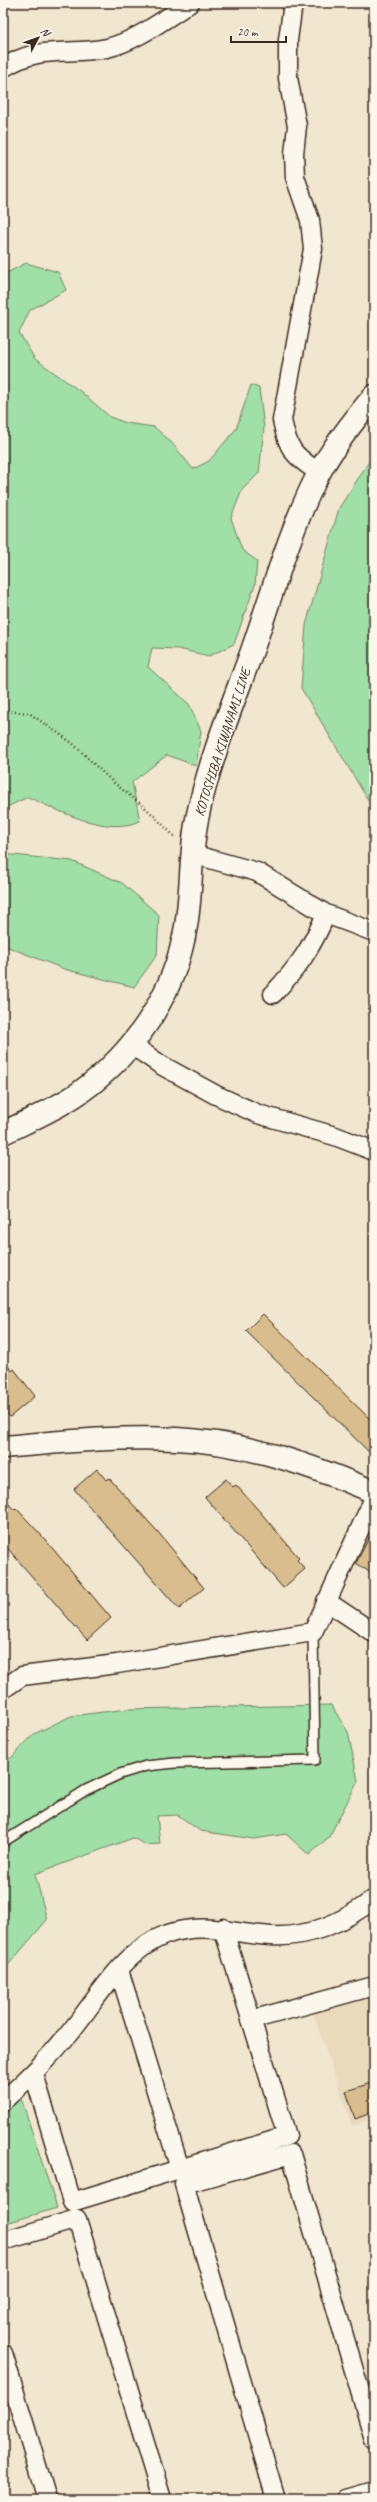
<svg xmlns="http://www.w3.org/2000/svg" width="377" height="2502" font-family="Caveat,sans-serif">
  <style>
    .built { fill: #eadabc }
    .green { fill: #a0dfa7; stroke: #6e8462 }
    .building { fill: #d9bd8e; stroke: #3b2a1e }
    .lines { fill: none; stroke-linecap: round; stroke-linejoin: round }
    .service-casing { stroke: #3b2a1e; stroke-width: 12 }
    .minor-casing { stroke: #3b2a1e; stroke-width: 21 }
    .tertiary-casing { stroke: #3b2a1e; stroke-width: 25 }
    .secondary-casing { stroke: #3b2a1e; stroke-width: 25 }
    .path { stroke: #3b2a1e; stroke-width: 2.5; stroke-dasharray: 1 3; stroke-linecap: butt }
    .service { stroke: #fbf7ec; stroke-width: 9 }
    .minor { stroke: #fbf7ec; stroke-width: 18 }
    .tertiary { stroke: #fbf7ec; stroke-width: 22 }
    .secondary { stroke: #fbf7ec; stroke-width: 22 }
    .labels { text-anchor: middle; stroke-width: 3; stroke-linejoin: round; paint-order: stroke }
    .street-label { font-size: 14px; fill: #3b2a1e; stroke: #fbf7ec }
  </style>
  <rect width="100%" height="100%" fill="#f1e6d0"/>
  <filter id="ink" filterUnits="userSpaceOnUse"><feTurbulence type="fractalNoise" baseFrequency=".025" numOctaves="2"/><feDisplacementMap in="SourceGraphic" scale="8" xChannelSelector="R" yChannelSelector="G"/><feConvolveMatrix kernelMatrix="1 2 1 2 8 2 1 2 1" color-interpolation-filters="sRGB"/></filter>
  <g filter="url(#ink)">
    <path class="built" d="M374,1993V2118L352,2126L312,2010Z"/>
    <path class="green" d="M26,263L58,272L66,290L30,310L19,333L35,359L80,391L110,417L126,423L154,427L171,442L193,469L209,461L236,429L251,385L259,388L264,428L259,473L242,490L231,518L242,550L257,561L255,585L234,644L209,656L178,649L152,648L148,667L189,704L201,731L196,766L167,755L132,782L140,821C107,836 59,811 28,797L3,809V275Z
      M374,454V810L301,688L306,625L339,508Z
      M3,854L72,861L122,883L159,915L157,955L134,987L64,969L3,945Z
      M331,1705L348,1732L358,1781L329,1837L309,1855L286,1834L254,1839L200,1831L178,1815L157,1816L160,1844L146,1845L133,1838L35,1874L47,1920L3,1971V1763L12,1757L34,1734L71,1716L127,1709Z
      M19,2092L57,2208L3,2224V2106Z"/>
    <path class="building" d="M263,1314L374,1423V1457L246,1331Z
      M3,1360L12,1371L14,1369L35,1396L10,1417L3,1409Z
      M97,1469L106,1480L109,1478L158,1532L204,1588L179,1609L74,1489Z
      M226,1479L233,1487L236,1485L261,1513L299,1558L297,1560L305,1569L283,1588L205,1497Z
      M3,1497L14,1510L16,1508L42,1536L111,1618L87,1640L3,1543Z
      M374,1528V1575L356,1563Z
      M374,2082V2112L355,2119L346,2091Z"/>
    <g class="lines">
      <defs>
        <path id="service" d="M3,1842L86,1790L120,1774L146,1766L175,1763L315,1760L313,1632"/>
        <path id="minor" d="M293,3L288,40V78L297,126L294,154L295,177L310,220L313,249L282,420C288,451 294,455 319,473
          M3,68C40,44 67,56 107,48C137,41 164,19 190,3
          M192,854L257,872L326,914L374,932
          M273,994C299,966 311,949 326,914
          M132,1045L161,1065L216,1095L258,1114L335,1136L374,1151
          M326,1601L374,1633
          M3,1689L22,1676L117,1664L313,1632L374,1498
          M119,1970L180,2169
          M251,2020L374,1986
          M34,2074L72,2202L287,2136L223,1928
          M3,2101C28,2079 50,2057 71,2031C98,1998 123,1951 165,1935C204,1921 234,1934 271,1936C310,1938 344,1922 374,1899
          M3,2241L77,2219L162,2499
          M3,2353L47,2499
          M276,2499L184,2184L291,2154L374,2439
          M346,2499L374,2491"/>
        <path id="tertiary" d="M3,1447C60,1442 118,1436 176,1439C245,1442 311,1465 374,1492"/>
        <path id="secondary" d="M3,1133C28,1121 56,1109 79,1093C134,1054 175,994 186,926C192,891 190,854 197,819C209,761 232,706 252,651C272,594 291,526 319,473C334,445 354,420 374,396"/>
      </defs>
      <use href="#service" class="service-casing"/>
      <use href="#minor" class="minor-casing"/>
      <use href="#tertiary" class="tertiary-casing"/>
      <use href="#secondary" class="secondary-casing"/>
      <path class="path" d="M3,711L29,713L71,742L113,782L148,810L175,837"/>
      <use href="#service" class="service"/>
      <use href="#minor" class="minor"/>
      <use href="#tertiary" class="tertiary"/>
      <use href="#secondary" class="secondary"/>
    </g>
  </g>
  <g class="labels">
    <g class="street-label">
      <text transform="translate(222 742) rotate(-72)" y="5">KOTOSHIBA KIWANAMI LINE</text>
    </g>
  </g>
  <rect width="377" height="2502" fill="none" stroke="#fbf7ec" stroke-width="16"/>
  <rect x="8" y="8" width="361" height="2486" fill="none" stroke="#3b2a1e" stroke-width="1.5" filter="url(#ink)"/>
  <g transform="translate(38 38) rotate(49)" stroke="#fbf7ec" stroke-width="3" paint-order="stroke">
  <path d="M0-3L7 15L0 10L-7 15Z" fill="#3b2a1e"/>
  <text y="-6" font-size="11" font-weight="bold" text-anchor="middle" fill="#3b2a1e">N</text>
  </g>
  <path d="M231 36v6h55v-6" fill="none" stroke="#3b2a1e" stroke-width="2"/>
  <text x="237" y="36" font-size="12" fill="#3b2a1e" stroke="#fbf7ec" stroke-width="3" paint-order="stroke">20 m</text>
</svg>
